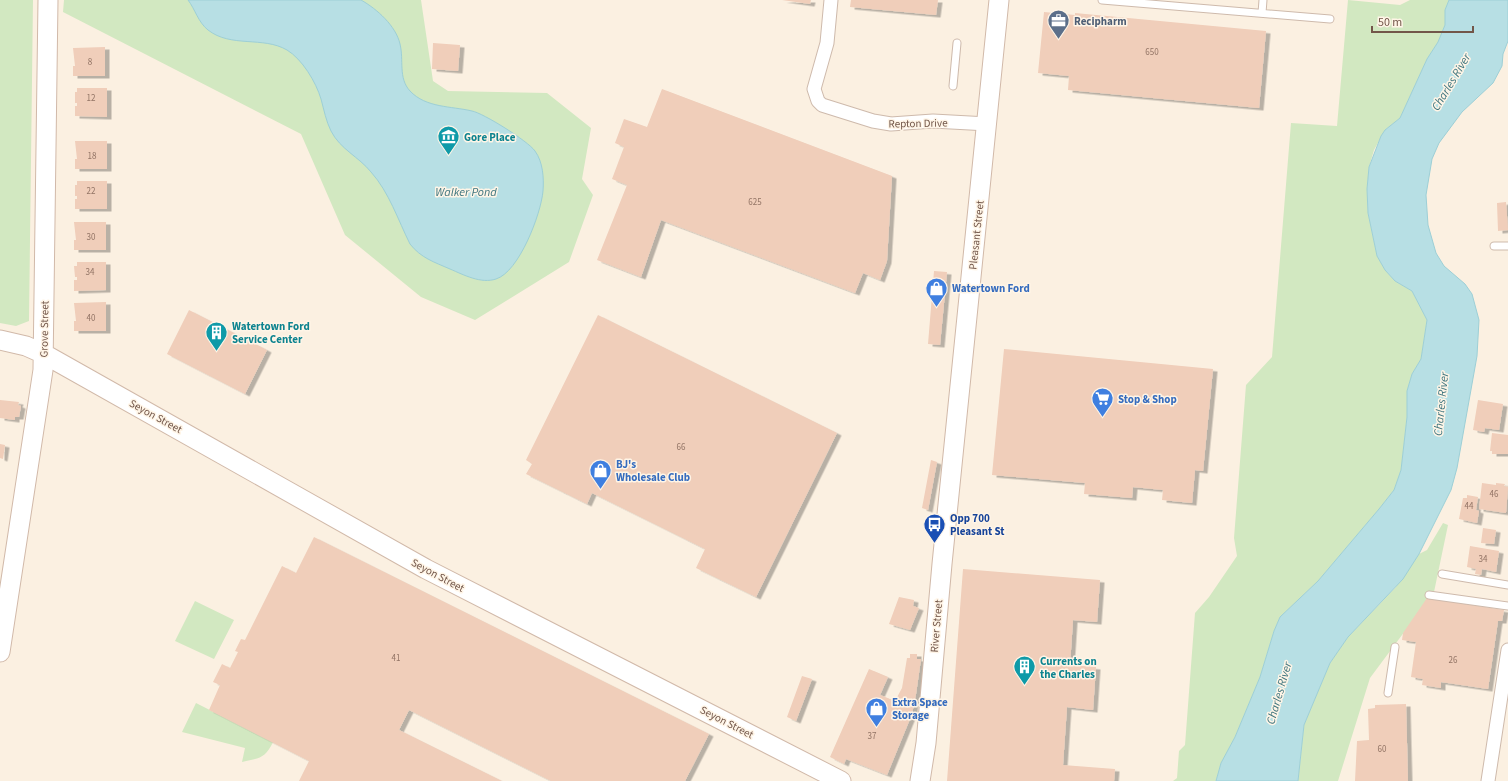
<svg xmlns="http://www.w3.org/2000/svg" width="1508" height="781" font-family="'Source Sans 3',sans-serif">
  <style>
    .green { fill: #d2e8c1 }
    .water { fill: #b7dfe4; stroke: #9dcfd6 }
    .building { fill: #f0ceba; filter: url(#shadow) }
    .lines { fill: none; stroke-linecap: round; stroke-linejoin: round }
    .lane-casing { stroke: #cebaac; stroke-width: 9 }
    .street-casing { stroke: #cebaac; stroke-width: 15 }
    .secondary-casing { stroke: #d1b9a9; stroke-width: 21 }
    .lane { stroke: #fff; stroke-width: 7 }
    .street { stroke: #fff; stroke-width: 13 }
    .secondary { stroke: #fff; stroke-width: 19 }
    .labels { text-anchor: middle; stroke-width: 3; stroke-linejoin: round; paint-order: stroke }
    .number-label { font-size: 9px; fill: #927465 }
    .service-label { font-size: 11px; font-weight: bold; fill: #4e5e75; stroke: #fff5e7; text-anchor: start }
    .street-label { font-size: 11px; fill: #725649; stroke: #fff5e7 }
    .culture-label { font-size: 11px; font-weight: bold; fill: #0d838f; stroke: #fff5e7; text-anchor: start }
    .shop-label { font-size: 11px; font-weight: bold; fill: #366cbe; stroke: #fff5e7; text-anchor: start }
    .transit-label { font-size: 11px; font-weight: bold; fill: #164399; stroke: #fff5e7; text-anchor: start }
    .water-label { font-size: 12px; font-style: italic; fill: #40767f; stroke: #fff5e7 }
  </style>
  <defs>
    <filter id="shadow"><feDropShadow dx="4.5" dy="2.5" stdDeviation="0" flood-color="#0004"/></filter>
  </defs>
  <rect width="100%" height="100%" fill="#fbf0e1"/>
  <path class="green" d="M0,0H33L29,321L16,326L0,323Z
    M64,0H421L433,81L448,91L547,93L591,128L582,179L593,195L569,262L475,320L421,297L345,235L301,134L63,12Z
    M1348,0L1400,5L1410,0H1449L1445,10V25L1438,42L1427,59L1400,118L1385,130L1374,150L1369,167L1367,189L1368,213L1377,256L1385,270L1395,281L1412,291L1427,320L1421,359L1412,374L1407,391V417L1401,470L1394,490L1379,509L1318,581L1280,617L1274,631L1260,677L1235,737L1221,763L1216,781H1173L1177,778L1179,751L1185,745L1195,613L1209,597L1237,556L1234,538L1246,385L1272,357L1291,123L1337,126Z
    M1443,523L1448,525L1434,592L1370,678L1338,781H1298L1304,725L1330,663L1348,637L1395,588L1419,554L1427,550Z
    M195,601L234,620L214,659L175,641Z
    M196,703L273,742C265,759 259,758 242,762L245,748L182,732Z"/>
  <path class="water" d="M188,0H361C377,9 396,26 400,44C404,60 398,78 410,91C426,108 451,106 472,111C483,113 528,141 535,151C543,162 544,178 543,191C541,214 519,272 496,279C481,284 464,275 450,269C434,262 421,258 410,244C398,220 389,192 371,172C359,157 340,149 331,131C326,121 324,110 321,99C316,82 302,59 287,50C263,36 231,48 208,30C198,22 195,9 188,0Z
    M1449,0H1508V41L1503,54L1502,66L1493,83L1462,112L1439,143L1432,159L1426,195L1428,225L1436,253L1444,266L1465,284L1472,294L1479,320L1477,356L1457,468L1451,490L1419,554L1403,579L1348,637L1330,663L1304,725L1298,781H1216L1221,763L1235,737L1260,677L1274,631L1280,617L1318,581L1379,509L1394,490L1401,470L1407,417V391L1412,374L1421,359L1427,320L1412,291L1395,281L1385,270L1377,256L1368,213L1367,189L1369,167L1381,136L1385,130L1400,118L1427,59L1438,42L1445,25V10Z"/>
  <path class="building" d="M782,0H811L810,4Z
    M851,0H938L936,15L850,7Z
    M1044,12L1075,15V13L1266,31L1259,108L1068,90L1069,76L1038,73Z
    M433,43L460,45L458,71L432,69Z
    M105,47V76H73V66H75L73,48Z
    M77,88H107V117L75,116V106H77V103H75V92H77Z
    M662,89L892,176L887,261L880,280L863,273L855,293L661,220L641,277L597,260L627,185L612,179L624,147L615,143L624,119L647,127Z
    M75,141H107V169H75V159H77Z
    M77,181H107V209H75V199H77V196H75V185H77Z
    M1506,202L1508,230L1498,231L1497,203Z
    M74,222H106V250H74V240H76Z
    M77,262H106V290L74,291V280H77V277H75L74,266H77Z
    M934,271L947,272L940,345L928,344Z
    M106,302V331H74V321H76L74,303Z
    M189,310L267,350L245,394L167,354Z
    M598,315L837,433L756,597L696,568L705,549L592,493L587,504L526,474L532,464L526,460Z
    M1004,349L1213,369L1203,471L1195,470L1192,503L1162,500L1163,490L1133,487L1132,498L1084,494L1085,483L992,475Z
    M0,400L19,402L18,405L21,406L19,417H15V420L0,418Z
    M1478,400L1503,404L1499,430L1485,428L1484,432L1473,430Z
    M1492,433L1508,435V454H1492V451H1490Z
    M0,444L5,445L3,459L0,458Z
    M931,460L937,462L928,510L922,508Z
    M1482,483L1496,485V483L1505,484L1504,486L1508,487L1506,513L1479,509Z
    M1467,495L1478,497L1476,510L1479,511L1477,523L1459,519L1463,498H1467Z
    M1483,528L1496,530L1494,544L1481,543Z
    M314,537L709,734L685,781H551L409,710L399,730L502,781H299L309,761L209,710L220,685L213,682L222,664L230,668L238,652L235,651L241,639L245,640L282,566L296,573Z
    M1470,546L1499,551L1496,572L1482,569L1481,575L1475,574L1476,569L1467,567Z
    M963,569L1100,580L1097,622L1073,620L1070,665L1096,667L1093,710L1067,707L1063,765L1115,769L1114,781H947Z
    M899,597L914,600L913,606L919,608L910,630L889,624Z
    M1427,598L1504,610L1502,621H1498L1488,689L1441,682V688L1422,685L1423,679L1411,677L1416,642L1402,640L1403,633Z
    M910,654H917V659H921L916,694L912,714L887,775L846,759L844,764L830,757L869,669L888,677L880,695L895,701L902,688L907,658H910Z
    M802,676L812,679L796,721L787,717Z
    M1406,704L1408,781H1355L1357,741L1369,740L1368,709L1375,708V705Z"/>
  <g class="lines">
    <defs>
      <path id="lane" d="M1102,0L1330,19
        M1262,13L1263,0
        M953,86L957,43
        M1494,246H1508
        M1442,574L1508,585
        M1429,595L1508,606
        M1388,693L1395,647"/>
      <path id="street" d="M831,0L827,43L814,89L818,101L822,105L873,121L891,124L933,121L988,124
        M1488,781L1508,650"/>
      <path id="secondary" d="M0,340L26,346L44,354L426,569L841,781
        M0,652L43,370L48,0
        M920,781L926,743L942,564L999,0"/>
    </defs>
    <use href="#lane" class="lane-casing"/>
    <use href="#street" class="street-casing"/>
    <use href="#secondary" class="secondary-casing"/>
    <use href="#lane" class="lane"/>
    <use href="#street" class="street"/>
    <use href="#secondary" class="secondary"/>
  </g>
  <defs>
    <symbol id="office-pin" viewBox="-11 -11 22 30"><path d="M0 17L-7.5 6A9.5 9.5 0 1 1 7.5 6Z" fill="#5c6f8a" stroke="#fff5e7"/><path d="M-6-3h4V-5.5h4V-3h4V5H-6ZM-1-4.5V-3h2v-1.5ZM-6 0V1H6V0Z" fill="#fff"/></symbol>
    <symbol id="museum-pin" viewBox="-11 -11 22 30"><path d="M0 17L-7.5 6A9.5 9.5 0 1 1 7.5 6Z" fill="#0f9aa8" stroke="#fff5e7"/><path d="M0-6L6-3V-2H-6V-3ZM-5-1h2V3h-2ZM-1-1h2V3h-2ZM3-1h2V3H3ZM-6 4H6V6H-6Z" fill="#fff"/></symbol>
    <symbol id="shop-pin" viewBox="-11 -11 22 30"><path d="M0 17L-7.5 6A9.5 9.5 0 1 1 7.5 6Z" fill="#3f7fe0" stroke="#fff5e7"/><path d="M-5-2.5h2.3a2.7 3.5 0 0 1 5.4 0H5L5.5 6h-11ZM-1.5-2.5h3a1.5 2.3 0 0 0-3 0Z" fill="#fff"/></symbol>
    <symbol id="building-pin" viewBox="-11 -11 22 30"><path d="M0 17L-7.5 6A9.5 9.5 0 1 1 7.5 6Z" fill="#0f9aa8" stroke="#fff5e7"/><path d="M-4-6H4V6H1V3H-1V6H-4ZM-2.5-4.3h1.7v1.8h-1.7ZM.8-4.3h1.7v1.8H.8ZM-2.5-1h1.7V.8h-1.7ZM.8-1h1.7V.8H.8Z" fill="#fff"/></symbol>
    <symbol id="supermarket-pin" viewBox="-11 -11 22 30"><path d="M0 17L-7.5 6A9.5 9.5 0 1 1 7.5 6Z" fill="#3f7fe0" stroke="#fff5e7"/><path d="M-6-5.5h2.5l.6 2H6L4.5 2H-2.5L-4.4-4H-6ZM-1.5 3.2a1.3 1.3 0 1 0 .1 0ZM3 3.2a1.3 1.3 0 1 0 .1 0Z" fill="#fff"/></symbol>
    <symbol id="bus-pin" viewBox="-11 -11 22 30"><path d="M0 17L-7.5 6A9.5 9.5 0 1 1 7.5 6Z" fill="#1a4fb4" stroke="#fff5e7"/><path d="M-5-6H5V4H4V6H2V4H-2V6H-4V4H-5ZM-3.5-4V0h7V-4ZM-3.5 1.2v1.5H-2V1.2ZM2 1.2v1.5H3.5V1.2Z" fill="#fff"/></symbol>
  </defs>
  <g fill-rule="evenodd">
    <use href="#office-pin" x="1046" y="8" width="25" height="34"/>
    <use href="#museum-pin" x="436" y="124" width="25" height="34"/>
    <use href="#shop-pin" x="924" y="276" width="25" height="34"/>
    <use href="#building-pin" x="204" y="320" width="25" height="34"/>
    <use href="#supermarket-pin" x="1090" y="386" width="25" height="34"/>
    <use href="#shop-pin" x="588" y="458" width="25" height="34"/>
    <use href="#bus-pin" x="922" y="512" width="25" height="34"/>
    <use href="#building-pin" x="1012" y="654" width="25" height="34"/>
    <use href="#shop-pin" x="864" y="696" width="25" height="34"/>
  </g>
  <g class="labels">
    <g class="number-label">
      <text x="1152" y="55">650</text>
      <text x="90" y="65">8</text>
      <text x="91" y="101">12</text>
      <text x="92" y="159">18</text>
      <text x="91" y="194">22</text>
      <text x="755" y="205">625</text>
      <text x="91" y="240">30</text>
      <text x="90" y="275">34</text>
      <text x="91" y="321">40</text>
      <text x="681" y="450">66</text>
      <text x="1494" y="497">46</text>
      <text x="1469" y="509">44</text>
      <text x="1483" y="562">34</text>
      <text x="396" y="661">41</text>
      <text x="1453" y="663">26</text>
      <text x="872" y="739">37</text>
      <text x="1382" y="752">60</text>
    </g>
    <g class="service-label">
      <text x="1074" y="25">Recipharm</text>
    </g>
    <g class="street-label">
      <text transform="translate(918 123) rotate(-1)" y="4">Repton Drive</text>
      <text transform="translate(976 235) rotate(-84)" y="4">Pleasant Street</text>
      <text transform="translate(44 329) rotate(-89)" y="4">Grove Street</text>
      <text transform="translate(156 416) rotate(29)" y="4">Seyon Street</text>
      <text transform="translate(438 575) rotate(28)" y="4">Seyon Street</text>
      <text transform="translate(936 626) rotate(-85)" y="4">River Street</text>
      <text transform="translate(727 722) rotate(27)" y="4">Seyon Street</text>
    </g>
    <g class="culture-label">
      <text x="464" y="141">Gore Place</text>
      <text x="232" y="330">Watertown Ford<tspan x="232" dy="13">Service Center</tspan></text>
      <text x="1040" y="665">Currents on<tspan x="1040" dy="13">the Charles</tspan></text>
    </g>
    <g class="shop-label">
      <text x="952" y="292">Watertown Ford</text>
      <text x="1118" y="403">Stop &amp; Shop</text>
      <text x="616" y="468">BJ's<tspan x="616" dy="13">Wholesale Club</tspan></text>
      <text x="892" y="706">Extra Space<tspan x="892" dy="13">Storage</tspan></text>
    </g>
    <g class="transit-label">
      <text x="950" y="522">Opp 700<tspan x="950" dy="13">Pleasant St</tspan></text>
    </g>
    <g class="water-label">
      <text transform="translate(1451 82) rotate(-59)" y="4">Charles River</text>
      <text x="466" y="196">Walker Pond</text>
      <text transform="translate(1441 404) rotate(-84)" y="4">Charles River</text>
      <text transform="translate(1279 693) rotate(-74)" y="4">Charles River</text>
    </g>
  </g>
  <path d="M1372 26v6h101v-6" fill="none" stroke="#725649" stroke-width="2"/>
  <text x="1378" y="26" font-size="12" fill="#725649" stroke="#fff5e7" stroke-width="3" paint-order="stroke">50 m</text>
</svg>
